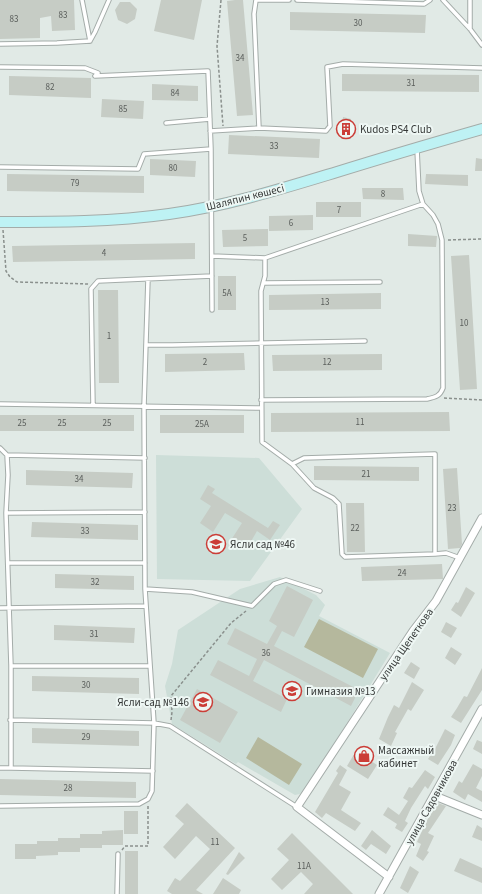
<svg xmlns="http://www.w3.org/2000/svg" width="482" height="894" font-family="'Source Sans 3',sans-serif">
  <style>
    .built { fill: #cdded8 }
    .green { fill: #b5b89d }
    .building { fill: #c6ccc5 }
    .lines { fill: none; stroke-linecap: round; stroke-linejoin: round }
    .lane-casing { stroke: #a4aca9; stroke-width: 5.5 }
    .street-casing { stroke: #a4aca9; stroke-width: 9 }
    .secondary-casing { stroke: #a4aca9; stroke-width: 12 }
    .path { stroke: #8a908d; stroke-width: 1.5; stroke-dasharray: 3 2; stroke-linecap: butt }
    .lane { stroke: #fff; stroke-width: 3.5 }
    .street { stroke: #fff; stroke-width: 7 }
    .secondary { stroke: #bef2f4; stroke-width: 10 }
    .labels { text-anchor: middle; stroke-width: 4; stroke-linejoin: round; paint-order: stroke }
    .number-label { font-size: 9px; fill: #5a5e5b }
    .poi-label { font-size: 11px; fill: #363938; stroke: #eef7f4; text-anchor: start }
    .street-label { font-size: 11px; fill: #363938; stroke: #eef7f4 }
  </style>
  <rect width="100%" height="100%" fill="#e1eae6"/>
  <path class="built" d="M156,455L259,458L302,509L250,581L157,579Z
    M280,577L316,595L325,605L319,616L390,653L304,793L295,795L238,762L236,764L172,724L165,686L172,664L178,630L240,589Z"/>
  <path class="green" d="M319,619L378,649L363,678L304,647Z
    M258,737L302,764L289,785L246,758Z"/>
  <path class="building" d="M0,0H74L75,30L52,31L51,16L40,18V38L0,39Z
    M161,0H202L194,40L154,31Z
    M235,0H243L253,115L237,116L227,1Z
    M120,2H130L137,9L135,19L127,24L118,20L115,10Z
    M290,12L426,15L425,33L290,30Z
    M342,74L479,75V92L342,91Z
    M9,76L91,78V98L9,95Z
    M152,84L198,86V101L152,100Z
    M102,99L144,101L143,119L101,117Z
    M343,117L351,119V139H341Z
    M229,135L320,139L319,158L228,154Z
    M476,158L482,159V171H475Z
    M150,159L196,161L195,177L150,175Z
    M7,174L144,176V193L7,191Z
    M426,174L468,175V186L425,184Z
    M362,188H403L404,200L363,199Z
    M316,202H361V217H316Z
    M313,215V230L269,231V216Z
    M268,229V246L223,247L222,230Z
    M408,234L437,236L436,247L408,246Z
    M195,243V259L13,262L12,246Z
    M469,255L477,389L460,390L451,256Z
    M218,276H236V310H218Z
    M98,290H118L119,383H99Z
    M381,293V309L269,310V295Z
    M244,353L245,370L165,372V354Z
    M382,354V370L273,371L272,355Z
    M449,412L450,431L271,432V413Z
    M0,415H134V431H0Z
    M160,415H244V433H160Z
    M314,466L419,467V481L314,480Z
    M457,468L462,544L460,548L448,549L443,469Z
    M26,470L133,473L132,488L26,485Z
    M208,485L215,489L212,493L268,528L273,521L280,525L270,540L257,531L246,550L231,540L242,523L225,513L213,532L200,523L211,506L200,499Z
    M346,503H364L365,552H347Z
    M32,522L138,525V540L31,537Z
    M442,564L443,579L362,581L361,567Z
    M55,574L134,576V590L55,588Z
    M287,586L313,600L294,637L282,631L274,646L359,690L351,706L264,660L253,681L287,699L281,712L210,675L218,660L249,676L257,659L227,644L235,628L267,644L277,626L269,621Z
    M466,587L475,593L461,617L451,610L456,602L458,603Z
    M446,622L457,628L451,638L441,632Z
    M54,625L135,628L134,643L54,640Z
    M451,647L462,654L455,665L445,658Z
    M411,662L420,668L414,679L404,673Z
    M482,668V690L461,723L451,717L457,708L464,696L467,697Z
    M32,676L139,678V694L32,691Z
    M412,682L424,690L411,711L408,709L395,732L397,733L391,746L379,739L388,717L394,705L399,708Z
    M197,689L238,712L220,743L180,720Z
    M32,728L139,731V746L32,743Z
    M445,729L455,735L451,745L438,765L428,759L434,749H435Z
    M477,740L482,742V754L473,749Z
    M356,751L377,765L368,779L347,766Z
    M473,764L482,769V776L476,788L482,791V802L468,794L465,800L453,792L459,781L462,783Z
    M340,765L347,770L339,785L351,792L341,810L361,823L355,831L326,813L322,818L315,812L338,773L336,771Z
    M425,770L435,777L428,789L425,786L411,808L405,821L408,823L402,832L395,828L397,824L383,815L388,807L399,815L408,801L403,798L409,787L412,788Z
    M0,779L136,782V798L0,795Z
    M187,803L235,848L196,890L203,894H172L167,891L175,878L180,881L210,849L196,836L175,859L163,847L184,824L175,816Z
    M438,803L446,806L428,833L434,836L427,851L429,852L423,861L416,856L421,844L417,842L426,822Z
    M124,811H138V834H124Z
    M477,825L482,828V841L472,837Z
    M123,830V845H102V848H80V852H58V855L36,856V859H15V844H37V841H58V838H80V834H102V831Z
    M372,830L391,846L386,854L371,844L366,850L361,846Z
    M292,833L353,894H304L313,884L301,872L282,890L271,879L289,860L277,849Z
    M125,851H138V894H125Z
    M239,852L245,858L228,875L226,874Z
    M460,858L482,868V883L454,871Z
    M410,866L419,872L408,893L400,888Z
    M223,878L241,890L239,894H213Z"/>
  <g class="lines">
    <defs>
      <path id="lane" d="M82,0L90,41
        M289,0H256L254,14L259,128L326,131L330,126L327,67L343,64L482,68
        M297,0L424,4L430,0
        M443,0L470,29L482,45
        M470,0V29
        M90,41L95,32L109,0
        M0,44L57,43L90,41
        M0,67L85,68L98,73L95,76L208,71L211,149L212,310
        M166,123L210,119
        M210,131L259,128
        M0,167L138,169L144,154L211,149
        M212,256L265,258L423,204
        M265,258V276L261,291L262,442L292,464L314,488L333,498L339,504L342,554L345,557L435,554V454L304,458L292,464
        M263,283L380,282
        M146,345H172L365,341
        M261,400L427,399C436,397 440,396 443,388L442,240L438,224L433,215L423,204L419,191L417,149
        M0,404L261,408
        M93,405L91,289L98,281L212,276
        M0,448L7,455L8,475L6,513L11,666V768H0
        M7,455L145,458
        M6,513L145,512
        M435,554L446,553L460,558
        M8,563H145
        M145,589L192,592L252,606L274,584L286,580L320,591
        M0,608L146,606
        M11,666H150
        M10,720L154,723L170,726L297,807
        M11,768L153,771
        M0,806L139,804L148,799L152,791L154,723L145,589L144,406L148,279
        M117,894L118,854"/>
      <path id="street" d="M435,796L482,815
        M389,877L297,807L413,631L436,601L482,518
        M379,894L482,709"/>
      <path id="secondary" d="M0,222C57,222 112,222 169,214C227,206 281,189 337,172C385,157 433,143 482,129"/>
    </defs>
    <use href="#lane" class="lane-casing"/>
    <use href="#street" class="street-casing"/>
    <use href="#secondary" class="secondary-casing"/>
    <path class="path" d="M221,0L217,46L223,126
      M3,230L6,271L10,277L17,282L89,284
      M448,240L482,239
      M444,398L482,400
      M171,720L172,712L171,696L231,623L246,611
      M122,850L125,846H148V805"/>
    <use href="#lane" class="lane"/>
    <use href="#street" class="street"/>
    <use href="#secondary" class="secondary"/>
  </g>
  <defs>
    <symbol id="building-ring" viewBox="-11 -11 22 22"><circle r="9.5" fill="#eef7f4" stroke="#cb3d37" stroke-width="1.5"/><path d="M-4-6H4V6H1V3H-1V6H-4ZM-2.5-4.3h1.7v1.8h-1.7ZM.8-4.3h1.7v1.8H.8ZM-2.5-1h1.7V.8h-1.7ZM.8-1h1.7V.8H.8Z" fill="#cb3d37"/></symbol>
    <symbol id="school-ring" viewBox="-11 -11 22 22"><circle r="9.5" fill="#eef7f4" stroke="#cb3d37" stroke-width="1.5"/><path d="M0-5L7-2L0 1L-7-2ZM-4 1L0 2.5L4 1V4Q0 6-4 4Z" fill="#cb3d37"/></symbol>
    <symbol id="shop-ring" viewBox="-11 -11 22 22"><circle r="9.5" fill="#eef7f4" stroke="#cb3d37" stroke-width="1.5"/><path d="M-5-2.5h2.3a2.7 3.5 0 0 1 5.4 0H5L5.5 6h-11ZM-1.5-2.5h3a1.5 2.3 0 0 0-3 0Z" fill="#cb3d37"/></symbol>
  </defs>
  <g fill-rule="evenodd">
    <use href="#building-ring" x="335" y="118" width="22" height="22"/>
    <use href="#school-ring" x="205" y="533" width="22" height="22"/>
    <use href="#school-ring" x="281" y="680" width="22" height="22"/>
    <use href="#school-ring" x="192" y="691" width="22" height="22"/>
    <use href="#shop-ring" x="353" y="745" width="22" height="22"/>
  </g>
  <g class="labels">
    <g class="number-label">
      <text x="63" y="18">83</text>
      <text x="14" y="22">83</text>
      <text x="358" y="26">30</text>
      <text x="240" y="61">34</text>
      <text x="411" y="86">31</text>
      <text x="50" y="90">82</text>
      <text x="175" y="96">84</text>
      <text x="123" y="112">85</text>
      <text x="274" y="149">33</text>
      <text x="173" y="171">80</text>
      <text x="75" y="186">79</text>
      <text x="383" y="197">8</text>
      <text x="339" y="213">7</text>
      <text x="291" y="226">6</text>
      <text x="245" y="241">5</text>
      <text x="104" y="256">4</text>
      <text x="227" y="296">5А</text>
      <text x="325" y="305">13</text>
      <text x="464" y="326">10</text>
      <text x="109" y="339">1</text>
      <text x="205" y="365">2</text>
      <text x="327" y="365">12</text>
      <text x="360" y="425">11</text>
      <text x="22" y="426">25</text>
      <text x="62" y="426">25</text>
      <text x="107" y="426">25</text>
      <text x="202" y="427">25А</text>
      <text x="366" y="477">21</text>
      <text x="79" y="482">34</text>
      <text x="452" y="511">23</text>
      <text x="355" y="531">22</text>
      <text x="85" y="534">33</text>
      <text x="402" y="576">24</text>
      <text x="95" y="585">32</text>
      <text x="94" y="637">31</text>
      <text x="266" y="656">36</text>
      <text x="86" y="688">30</text>
      <text x="86" y="740">29</text>
      <text x="68" y="791">28</text>
      <text x="215" y="845">11</text>
      <text x="304" y="869">11А</text>
    </g>
    <g class="poi-label">
      <text x="360" y="133">Kudos PS4 Club</text>
      <text x="230" y="548">Ясли сад №46</text>
      <text x="306" y="695">Гимназия №13</text>
      <text x="189" y="706" text-anchor="end">Ясли-сад №146</text>
      <text x="378" y="754">Массажный<tspan x="378" dy="13">кабинет</tspan></text>
    </g>
    <g class="street-label">
      <text transform="translate(245 197) rotate(-14)" y="4">Шаляпин көшесі</text>
      <text transform="translate(406 644) rotate(-55)" y="4">улица Щепеткова</text>
      <text transform="translate(431 802) rotate(-61)" y="4">улица Садовникова</text>
    </g>
  </g>
</svg>
